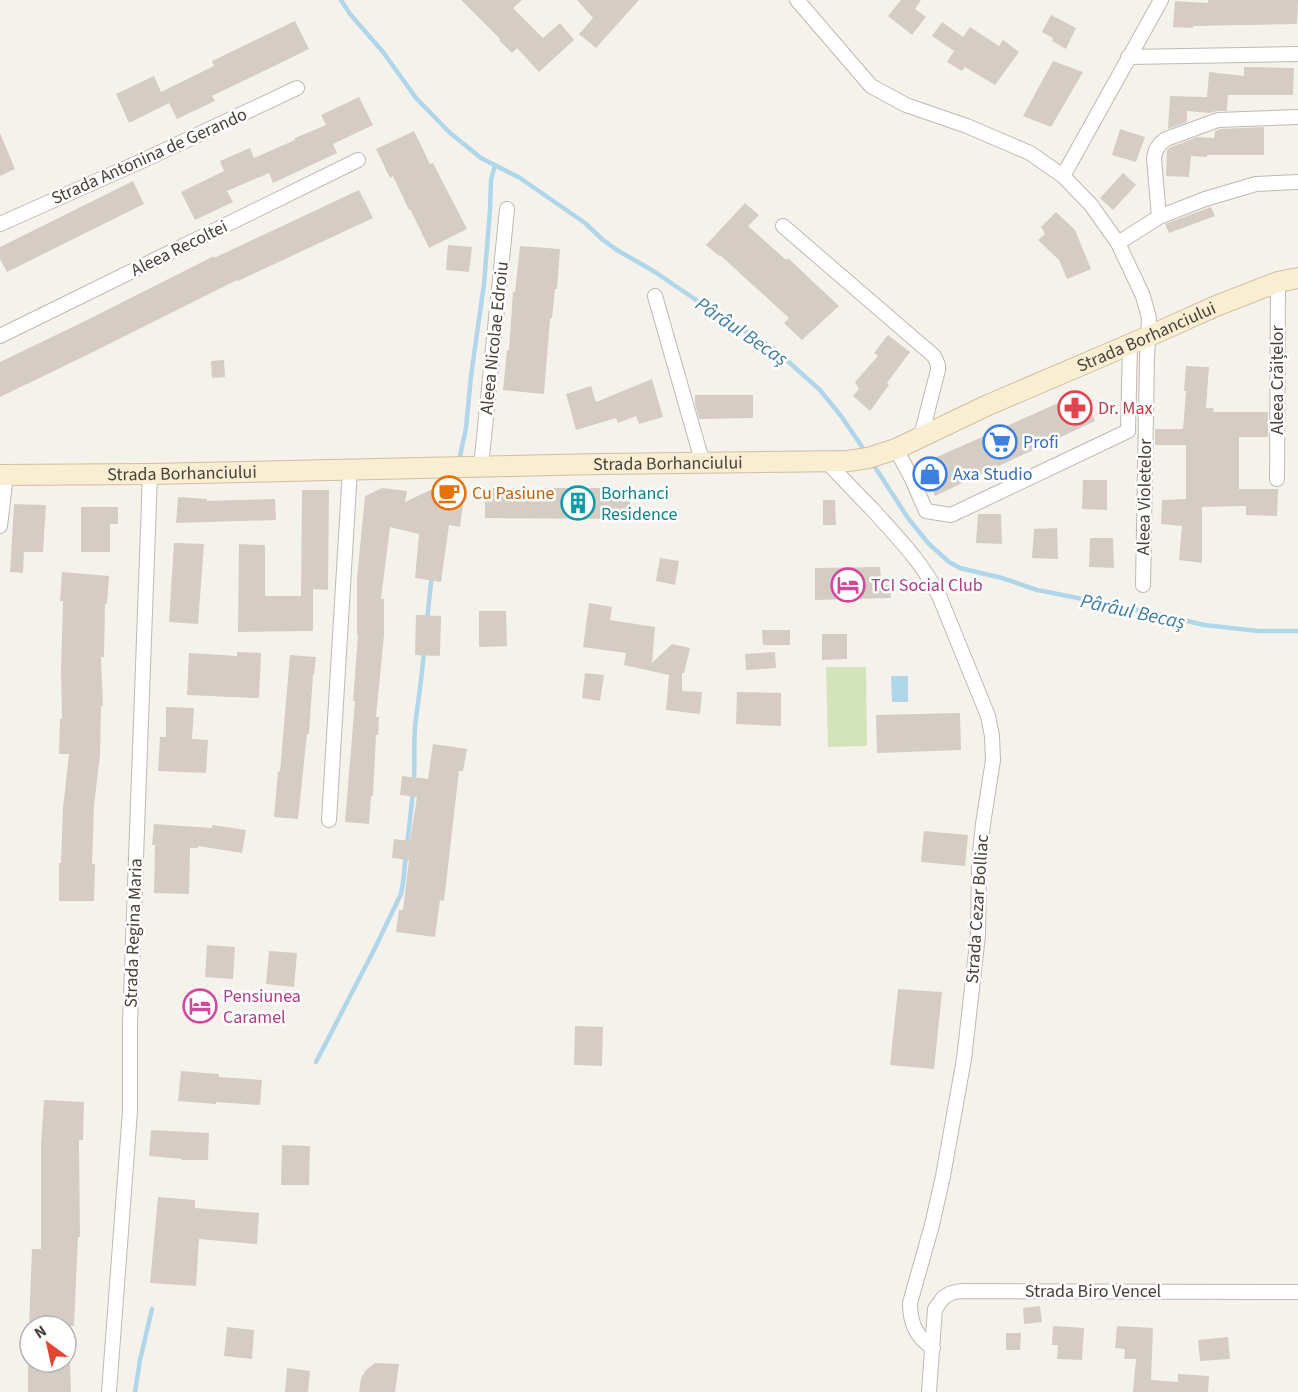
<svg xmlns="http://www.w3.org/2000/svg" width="1298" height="1392" font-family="'Source Sans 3',sans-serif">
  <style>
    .green { fill: #d4e4ba }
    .water { fill: #b0d6ea }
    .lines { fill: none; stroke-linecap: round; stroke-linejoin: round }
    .stream { stroke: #b0d6ea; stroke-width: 4.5 }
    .building { fill: #d5cdc3 }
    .minor-casing { stroke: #bfb9b0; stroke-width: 16 }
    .secondary-casing { stroke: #cfc0a1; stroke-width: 22 }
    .minor { stroke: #fff; stroke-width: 14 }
    .secondary { stroke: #f9edd2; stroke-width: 20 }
    .labels { text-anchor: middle; stroke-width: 5; stroke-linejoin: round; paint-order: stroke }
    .street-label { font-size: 18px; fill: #48423a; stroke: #fff }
    .health-label { font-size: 18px; fill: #be3a42; stroke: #fff; text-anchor: start }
    .shop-label { font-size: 18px; fill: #366cbe; stroke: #fff; text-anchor: start }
    .food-label { font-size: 18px; fill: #c56008; stroke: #fff; text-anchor: start }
    .culture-label { font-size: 18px; fill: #0d838f; stroke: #fff; text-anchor: start }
    .hotel-label { font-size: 18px; fill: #b23c85; stroke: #fff; text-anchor: start }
    .water-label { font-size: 20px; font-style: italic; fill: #3c7da2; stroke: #fff }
  </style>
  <rect width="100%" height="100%" fill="#f5f2ec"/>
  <path class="green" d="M826,667H866L867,746L828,747Z"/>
  <path class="water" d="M891,676H908V702H892Z"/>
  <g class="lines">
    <path class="stream" d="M341,0L350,14L383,52L416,98L449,132L481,158L520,178L585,223L603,240L617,250L655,272L718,315L773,348L820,390L841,416L867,454
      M460,456L466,428L471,376L484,284L490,210L491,180L495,165
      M871,461L908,518L928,543L949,562L960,568L1002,578L1037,590L1154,613L1204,625L1258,631H1298
      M427,620L432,574
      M414,781C415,760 413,739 416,718C419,697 422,674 424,652
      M407,846L413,792
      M316,1062L374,950L401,894L403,883L406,855
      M135,1392L140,1360L152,1309"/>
  </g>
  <path class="building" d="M461,0H522L513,8L543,38L560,23L574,40L539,72L517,48L512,53L499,40L500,39Z
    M577,0H639L596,48L579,34L593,18Z
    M901,0H921L915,9L926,17L912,35L888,16Z
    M1208,0H1298L1297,24L1193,26V28L1173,27L1175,1L1208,3Z
    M1051,15L1076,28L1066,49L1052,41L1053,38L1042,32Z
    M295,21L309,49L212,96L215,101L177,119L169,103L129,123L116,94L154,76L161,92L214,66L212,61Z
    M942,22L963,37L970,27L999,46L1003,40L1019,52L995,85L965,67L962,71L947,62L954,51L932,36Z
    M1053,61L1083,72L1051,127L1023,116Z
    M1244,67L1294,68L1293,95H1228L1227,111H1217L1210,113L1187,111V122L1168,129L1170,96L1207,97L1209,72L1244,76Z
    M359,97L373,125L333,144L337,153L273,183L269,173L227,191L233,202L195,220L181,192L224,171L220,161L250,148L254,158L295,140V138L326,125L321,115Z
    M1264,127V155H1207V157L1191,156L1189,177L1166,176L1167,150L1171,147L1197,137L1214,138L1215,131L1220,129Z
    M1120,129L1145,137L1136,162L1112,155Z
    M414,131L430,164L433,163L467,229L429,248L410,209L409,210L393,176L390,178L376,149Z
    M0,133L15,169L0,176Z
    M1123,173L1136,185L1113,210L1100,198Z
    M133,181L144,204L7,272L0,259V247Z
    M359,190L373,218L238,281L237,280L87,355L0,397V362L83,322L214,256V258Z
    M745,203L759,215L748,226L786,260L788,258L839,306L802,340L784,323L789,318L720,255L719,256L706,245Z
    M1211,207L1215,216L1169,233L1165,224Z
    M1056,212L1075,230L1091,269L1067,279L1059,260L1038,240L1045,234L1041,227Z
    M448,245L472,247L469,272L446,270Z
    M520,246L560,249L557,289H555L552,318L550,319L544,394L503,390L507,350H509L513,292H515Z
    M888,335L910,352L887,383L889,385L870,411L853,396L859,389L855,382L878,356L874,353Z
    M224,360L225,377L212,378L211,361Z
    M1186,366L1209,367L1206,408H1214L1213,412H1268V437H1239V489H1278L1277,516L1246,515V506L1202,507V563L1179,560L1182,526L1161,524L1162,500L1186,499V445H1155V429H1183L1186,391H1184Z
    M652,379L663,417L639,424L636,416L618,423L616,418L576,430L566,394L591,386L596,402Z
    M1083,392L1095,421L935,496L921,464Z
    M695,395H753V418L699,419L695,404Z
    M1083,480H1107V510L1082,509Z
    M441,485L465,488L460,527L449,525L441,582L415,578L419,534L390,527L381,599H384V635L376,717H379L378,735H376L373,796H371L369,824L345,822L355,701H353L358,635H357V578L365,496L382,488L407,491L405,502Z
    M485,488H630V519L485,518Z
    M302,490H329L328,590L313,589V631L238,632L239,544L265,545V596H301Z
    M178,497L207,499V501L275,499L276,520L176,523Z
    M823,500H835L836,525H823Z
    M14,504L46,505L43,552H24L23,573L10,572Z
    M81,507H118V524H110V552H81Z
    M978,514H1001L1002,544L976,543Z
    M1057,528L1058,559L1032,558L1034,529Z
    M1090,538H1113L1114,568L1089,567Z
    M174,543L204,544L198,624L169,622Z
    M660,558L679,561L675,585L656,581Z
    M880,567L881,579H885V585H890L891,598L815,600V568Z
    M62,572L109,576L107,604H105L104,657H101L103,706H101L100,755L94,806L92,864H95L94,901H59V863H61L63,808L69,754H59L60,719H62L61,670L63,601H60Z
    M589,603L612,607L610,620L655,627L652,663L672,644L690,648L684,673H682V691L702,692L700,714L666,710L669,675L624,665L626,653L583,647Z
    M479,611H506L507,646L479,647Z
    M416,615L441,616L440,656L415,655Z
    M762,630H790V645H763Z
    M822,634H847V659L822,660Z
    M237,652L261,653L259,698L187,695L189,653L237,656Z
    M775,652L776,668L746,670L745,654Z
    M290,655L316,657L314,675H313L309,734H307L298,819L274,817L278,771L280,772Z
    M585,673L604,675L600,701L582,698Z
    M737,692L781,693V726L736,724Z
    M166,707L194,708L192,739L208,740L206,773L158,771L160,737H166Z
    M960,713L961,750L877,753L876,715Z
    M433,744L467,749L463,771H459L444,901L440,900L435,937L396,932L399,910H403L409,860L392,858L394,839L410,841L417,797L400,795L402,776L428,779Z
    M154,824L212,828V825L246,830L242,853L198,846V848H190L189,894L154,893L155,845H152Z
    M924,831L968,835L965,866L921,862Z
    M207,945L235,947L233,979L205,977Z
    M269,951L297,953L294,987L266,984Z
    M898,989L942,992L934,1069L890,1065Z
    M575,1026L603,1027L602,1066L574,1065Z
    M181,1071L219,1074V1077L262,1080L260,1105L216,1102V1104L178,1101Z
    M44,1100L84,1102L83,1140H79L80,1237H78L74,1326H29L32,1249H41V1143Z
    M151,1130L209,1133L208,1160H182V1159L149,1156Z
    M282,1145L310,1146L309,1185H281Z
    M158,1197L195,1200V1208L259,1213L257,1244L199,1239L196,1286L150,1283Z
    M1040,1306L1042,1322L1024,1324L1023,1308Z
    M1053,1326L1084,1328L1082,1360L1057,1359L1058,1345H1052Z
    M1117,1326L1153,1328L1151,1380L1178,1382V1374L1209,1376L1208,1392H1133L1136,1359H1124L1125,1349L1115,1348Z
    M227,1327L254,1330L252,1359L224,1356Z
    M1006,1333H1021L1020,1350H1006Z
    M1228,1337L1230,1359L1200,1361L1198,1340Z
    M28,1362H70L71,1392H28Z
    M375,1363L399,1364L395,1392H359L361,1378L366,1370Z
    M287,1368L310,1371L308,1392H285Z"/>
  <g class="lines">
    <defs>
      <path id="minor" d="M797,0L871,86L906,105L967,126L1030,153L1063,176L1091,205L1118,243L1143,296L1149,318L1147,358L1143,585
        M1128,57L1298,54
        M1063,176L1161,0
        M1159,217L1154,158L1156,150L1160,144L1166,139L1218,120L1298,117
        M0,224L144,160L297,88
        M783,226L934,356L938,365V370L921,436
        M1118,243L1159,217L1205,199L1256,184L1298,182
        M655,296L703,464
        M0,336L358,160
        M896,449L912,479L926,511L951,515L1128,431L1130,345
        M828,463C843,479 858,495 873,510C898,538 924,564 940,598L988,716L992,736L993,760L983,824L979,862L978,935L964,1059L943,1176L932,1225L910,1303C910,1323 916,1337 933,1348
        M481,467L507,209
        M1277,479L1278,282
        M0,526L6,475
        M329,820L350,469
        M109,1392L130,1111V1023L150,474
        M929,1392L935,1309L943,1298L951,1293L961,1291L1298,1292"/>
      <g id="secondary">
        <path id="s1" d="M0,475L150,474L600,464L848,461L868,458L896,449L988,405L1147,337L1216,306L1278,282L1298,278"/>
      </g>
    </defs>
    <use href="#minor" class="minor-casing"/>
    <use href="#secondary" class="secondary-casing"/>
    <use href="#minor" class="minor"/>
    <use href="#secondary" class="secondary"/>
  </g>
  <defs>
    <symbol id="pharmacy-ring" viewBox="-11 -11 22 22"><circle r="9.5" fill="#fff" stroke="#e0444e" stroke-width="1.5"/><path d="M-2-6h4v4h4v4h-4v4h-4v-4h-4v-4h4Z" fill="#e0444e"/></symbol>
    <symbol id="supermarket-ring" viewBox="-11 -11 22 22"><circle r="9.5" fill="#fff" stroke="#3f7fe0" stroke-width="1.5"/><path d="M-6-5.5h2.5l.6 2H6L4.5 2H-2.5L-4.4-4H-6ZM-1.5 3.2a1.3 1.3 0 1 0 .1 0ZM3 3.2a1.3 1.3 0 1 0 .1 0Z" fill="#3f7fe0"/></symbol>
    <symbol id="shop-ring" viewBox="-11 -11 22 22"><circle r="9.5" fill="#fff" stroke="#3f7fe0" stroke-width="1.5"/><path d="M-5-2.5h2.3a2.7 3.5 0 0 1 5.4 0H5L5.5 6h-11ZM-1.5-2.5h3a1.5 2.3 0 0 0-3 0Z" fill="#3f7fe0"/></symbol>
    <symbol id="cafe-ring" viewBox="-11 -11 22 22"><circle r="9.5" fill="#fff" stroke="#e8710a" stroke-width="1.5"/><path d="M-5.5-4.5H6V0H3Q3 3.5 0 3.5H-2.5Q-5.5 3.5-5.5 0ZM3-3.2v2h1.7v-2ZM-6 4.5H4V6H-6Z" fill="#e8710a"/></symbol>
    <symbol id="building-ring" viewBox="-11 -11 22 22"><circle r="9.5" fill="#fff" stroke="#0f9aa8" stroke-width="1.5"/><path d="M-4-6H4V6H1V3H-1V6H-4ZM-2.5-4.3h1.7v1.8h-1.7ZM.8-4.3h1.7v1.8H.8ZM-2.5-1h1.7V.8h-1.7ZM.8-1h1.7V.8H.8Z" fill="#0f9aa8"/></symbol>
    <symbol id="hotel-ring" viewBox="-11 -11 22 22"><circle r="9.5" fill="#fff" stroke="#d1479c" stroke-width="1.5"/><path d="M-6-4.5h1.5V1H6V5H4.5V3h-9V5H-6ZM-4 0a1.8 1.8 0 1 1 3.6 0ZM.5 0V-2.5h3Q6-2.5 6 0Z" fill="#d1479c"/></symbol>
  </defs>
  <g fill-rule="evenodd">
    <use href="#pharmacy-ring" x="1056" y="389" width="38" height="38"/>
    <use href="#supermarket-ring" x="981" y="423" width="38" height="38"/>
    <use href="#shop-ring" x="911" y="455" width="38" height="38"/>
    <use href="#cafe-ring" x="430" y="474" width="38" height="38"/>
    <use href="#building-ring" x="559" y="484" width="38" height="38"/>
    <use href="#hotel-ring" x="829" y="566" width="38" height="38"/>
    <use href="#hotel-ring" x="181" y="987" width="38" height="38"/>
  </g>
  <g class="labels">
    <g class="street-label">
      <text transform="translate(149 156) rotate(-24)" y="6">Strada Antonina de Gerando</text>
      <text transform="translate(179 248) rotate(-26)" y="6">Aleea Recoltei</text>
      <text dy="6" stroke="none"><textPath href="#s1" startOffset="1172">Strada Borhanciului</textPath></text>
      <text transform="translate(494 338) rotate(-84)" y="6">Aleea Nicolae Edroiu</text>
      <text transform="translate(1277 380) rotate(-90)" y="6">Aleea Crăițelor</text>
      <text dy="6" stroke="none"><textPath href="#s1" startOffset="668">Strada Borhanciului</textPath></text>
      <text dy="6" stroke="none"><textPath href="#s1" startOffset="182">Strada Borhanciului</textPath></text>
      <text transform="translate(1144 497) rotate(-89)" y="6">Aleea Violetelor</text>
      <text transform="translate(977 909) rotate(-86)" y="6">Strada Cezar Bolliac</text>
      <text transform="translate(133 933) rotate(-88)" y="6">Strada Regina Maria</text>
      <text x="1093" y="1297">Strada Biro Vencel</text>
    </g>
    <g class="health-label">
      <text x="1098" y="414">Dr. Max</text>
    </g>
    <g class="shop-label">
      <text x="1023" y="448">Profi</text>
      <text x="953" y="480">Axa Studio</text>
    </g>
    <g class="food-label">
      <text x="472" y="499">Cu Pasiune</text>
    </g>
    <g class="culture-label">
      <text x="601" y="499">Borhanci<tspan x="601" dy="21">Residence</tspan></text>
    </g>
    <g class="hotel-label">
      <text x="871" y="591">TCI Social Club</text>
      <text x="223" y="1002">Pensiunea<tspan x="223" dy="21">Caramel</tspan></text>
    </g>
    <g class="water-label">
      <text transform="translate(742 331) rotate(34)" y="7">Pârâul Becaș</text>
      <text transform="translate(1133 611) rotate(12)" y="7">Pârâul Becaș</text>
    </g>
  </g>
  <g transform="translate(48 1344) rotate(327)"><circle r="28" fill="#ffffff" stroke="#b6b3b0" stroke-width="1.5"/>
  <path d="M0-4.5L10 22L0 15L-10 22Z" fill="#e44434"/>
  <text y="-9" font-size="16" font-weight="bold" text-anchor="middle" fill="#48423a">N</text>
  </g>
</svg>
